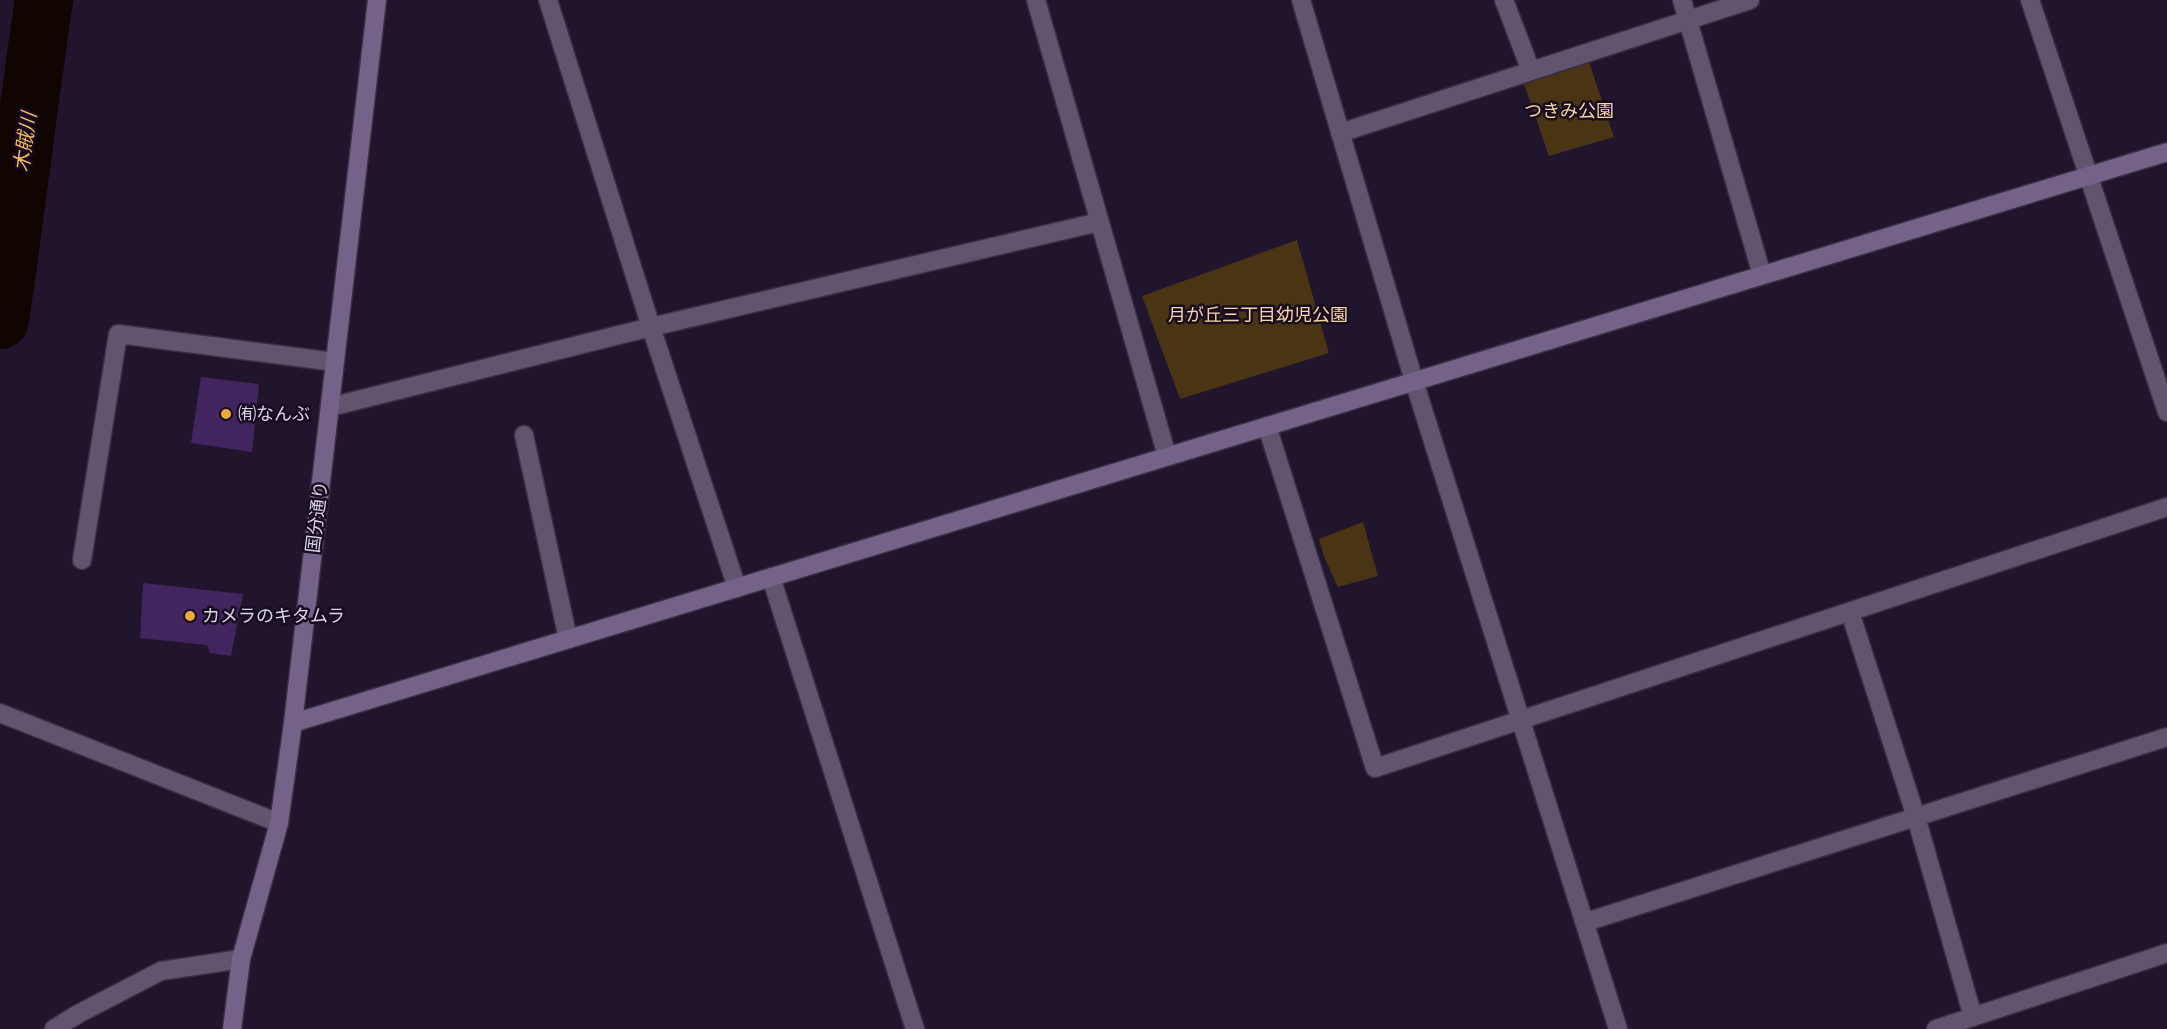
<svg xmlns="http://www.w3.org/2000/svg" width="2167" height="1029" font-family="'Work Sans','Noto Sans JP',sans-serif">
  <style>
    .green { fill: #493413 }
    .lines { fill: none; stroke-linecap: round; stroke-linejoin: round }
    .river { stroke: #100500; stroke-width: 58 }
    .building { fill: #42255e }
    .street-casing { stroke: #383042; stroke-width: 21 }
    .secondary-casing { stroke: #383042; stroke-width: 21 }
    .street { stroke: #60546f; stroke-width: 18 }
    .secondary { stroke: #746289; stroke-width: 18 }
    .poi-dot { fill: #ebaa39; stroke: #170c22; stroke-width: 2 }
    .labels { text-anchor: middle; stroke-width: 5; stroke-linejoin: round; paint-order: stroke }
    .park-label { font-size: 18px; fill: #f9d5a1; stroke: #170c22 }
    .poi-label { font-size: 18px; fill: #dbd4e5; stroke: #170c22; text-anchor: start }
    .street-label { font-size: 18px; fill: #dbd4e5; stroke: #170c22 }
    .water-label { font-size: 20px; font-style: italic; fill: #f5ba5d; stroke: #170c22 }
  </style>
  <rect width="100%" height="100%" fill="#20152c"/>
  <path class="green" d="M1589,62L1614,137L1549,156L1524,84Z
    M1297,240L1329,353L1180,399L1142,296Z
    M1363,522L1378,576L1338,587L1324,557L1319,539Z"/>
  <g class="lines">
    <path class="river" d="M0,320C16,213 28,107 44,0"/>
  </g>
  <path class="building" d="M201,377L259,384L252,452L191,443Z
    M143,583L243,594L231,656L210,653L207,645L140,638Z"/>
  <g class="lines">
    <defs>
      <path id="street" d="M548,0L651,327L737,588
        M1036,0L1167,456
        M1301,0L1414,381L1618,1029
        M1504,0L1531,71
        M1682,0L1762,275
        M2030,0L2167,412
        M1340,133L1750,0
        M330,407L651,327L1099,222
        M1267,426L1375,768L2167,507
        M524,435L568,639
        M82,560L118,334L335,362
        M771,577L915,1029
        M1850,612L1916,817L1973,1017
        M0,713L279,823
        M1586,922L2167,737
        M54,1029L78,1014L161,971L241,959
        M1936,1029L2167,953"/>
      <path id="secondary" d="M293,723L2167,152
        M232,1029L241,959L279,823L293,723L377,0"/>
    </defs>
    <use href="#street" class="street-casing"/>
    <use href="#secondary" class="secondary-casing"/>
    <use href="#street" class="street"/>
    <use href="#secondary" class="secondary"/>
  </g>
  <g class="poi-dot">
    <circle cx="226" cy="414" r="6"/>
    <circle cx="190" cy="616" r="6"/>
  </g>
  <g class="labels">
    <g class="park-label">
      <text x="1569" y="117">つきみ公園</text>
      <text x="1258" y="321">月が丘三丁目幼児公園</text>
    </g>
    <g class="poi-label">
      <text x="238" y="420">㈲なんぶ</text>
      <text x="202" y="622">カメラのキタムラ</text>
    </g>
    <g class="street-label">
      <text transform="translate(317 517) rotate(-83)" y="6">国分通り</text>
    </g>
    <g class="water-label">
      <text transform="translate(25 142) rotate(-82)" y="7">木賊川</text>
    </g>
  </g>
</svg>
